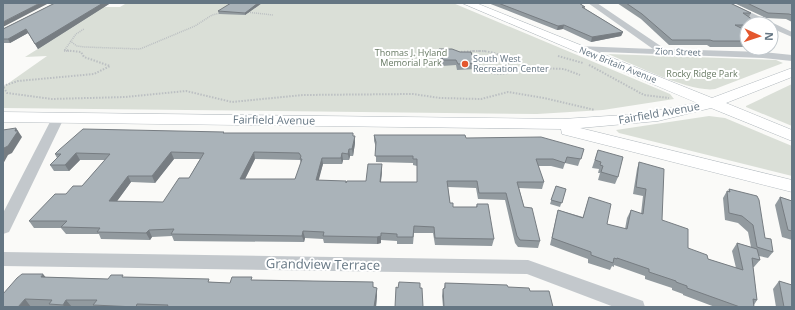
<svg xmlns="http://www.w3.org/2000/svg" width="795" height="310" font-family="'Open Sans',sans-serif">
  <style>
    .green { fill: #dadfd7 }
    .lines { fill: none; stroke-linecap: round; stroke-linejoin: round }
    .secondary-casing { stroke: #b3babf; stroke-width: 1 }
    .path-far1 { stroke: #bbbfc2; stroke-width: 1.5; stroke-dasharray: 1 1; stroke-linecap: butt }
    .path { stroke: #bbbfc2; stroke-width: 2; stroke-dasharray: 1.5 1.5; stroke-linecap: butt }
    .street { fill: #c3c8cc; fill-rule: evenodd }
    .secondary { fill: #fff; fill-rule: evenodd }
    .wall { fill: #929a9f; fill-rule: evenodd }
    .shaded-wall { fill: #777d82 }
    .building { fill: #aab3b9; stroke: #777d82; fill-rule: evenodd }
    .poi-dot { fill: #e4572e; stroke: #fff; stroke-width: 1.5 }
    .labels { text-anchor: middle; stroke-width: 4; stroke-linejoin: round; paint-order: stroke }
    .far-street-label { font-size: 9px; fill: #657683; stroke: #fff }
    .far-park-label { font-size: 9px; fill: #687a64; stroke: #fff }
    .far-poi-label { font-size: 9px; fill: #657683; stroke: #fff; text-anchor: start }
    .street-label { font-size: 11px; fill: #657683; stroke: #fff }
    .near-street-label { font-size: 13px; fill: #657683; stroke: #fff }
  </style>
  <rect width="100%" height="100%" fill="#fafaf8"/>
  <path class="green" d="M157,3H453L670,94L674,99L603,110L537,114L3,108V87L47,56L25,57L63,33H7L103,7H120L125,4Z
    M608,54L776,60L783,63L715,89C691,93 633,64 608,54Z
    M792,84V126L746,107V106Z
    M709,116L725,118L792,146V176L619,133L616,130Z"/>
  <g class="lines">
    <defs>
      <path id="secondary" d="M462,3H476L712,98L792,68V77L726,103L792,130V141L711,108L658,121L580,128L792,180V192L562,134L561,129L3,122V112L563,119L639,114L697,103Z"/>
    </defs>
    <use href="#secondary" class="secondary-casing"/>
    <path class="path-far1" d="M246,12L273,15
      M70,41L77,46L85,47L140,49L195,26L212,15L221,13
      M71,51H64L76,34L84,29
      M472,51H485"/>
    <path class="path" d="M64,50L81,52L84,57L110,66L94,74L18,81L3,86L7,93L52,99L125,97L186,91L232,102L303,95L413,94L440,98L481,99L508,92L544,98L595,110
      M458,52C477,51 501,47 511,67L508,73C493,76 482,71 474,58H505
      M558,56L583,63
      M589,65L644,95L669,98
      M511,67L564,69L580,75"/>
    <path class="street" d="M588,3H597L665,49L763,52L792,55V61L763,58L575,51L574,49L578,46L653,49Z
      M721,3H731L792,32V37L771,28V24H763Z
      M58,115L64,118L11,228L9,232L3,234V213L52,118Z
      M3,252L528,260L643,301L645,307H614L527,274L3,266Z"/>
    <use href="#secondary" class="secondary"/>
  </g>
  <path class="wall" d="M55,3H141L109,4L38,49L28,33L10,43H3V29Z
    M262,3L245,15L219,14L218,11Z
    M488,3H579L585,7L584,8L623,32L621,36L591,42L563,29L557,30Z
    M617,3H730L751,13L749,17L747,24V47H710L707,45H669L641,19Z
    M734,3H792V22L786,19L766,18Z
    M439,49L460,52L477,56L476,69L457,70L456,65L442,66L439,55Z
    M224,133L354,136L355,143L353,156H350L349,160H343L342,164H323L318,180L346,182L366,181L382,171L381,182H417V166L413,165V163L376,162V147L374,141V135L466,138L584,149L578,166L565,163L563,169L551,166H538L544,182L542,189L519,188L524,207L540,241L538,248L518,247L515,243L505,200L478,199L476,188L448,187L450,203L453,207H476L477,204L494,239L492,246L435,245L433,233H414L413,244H397V241L381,240V243L377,244L324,243L323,239L305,238L304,242L174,241L172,236L152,237L150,240L101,239L99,234H66L61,228H34L29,221L66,194L82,186L105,160H80L69,171H54L50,165L57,158L55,154ZM174,159H200L189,178L163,202L117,201L131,182L155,183ZM255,159L300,160L301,164L295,179H245Z
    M598,150L618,177L615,184L598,180L600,173H598L599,169L592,168Z
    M639,162L662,220L688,248L708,259L736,268L732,251L737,243L751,247L748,232L738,223L725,220L723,198L727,191L728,192L729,189L765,238L773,252L768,258L759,256L760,260L754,267H753L757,300L754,305V307H715L683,295V294L672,290V288L645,279V276L614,265V267L612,266L610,270L588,263V259L550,245L556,218L558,210L583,217L589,197L607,224L625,229L627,218L631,210L641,214L643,196L633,194L637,169Z
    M556,186L566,189L560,207L550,204Z
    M780,197L792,201V240L782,237L775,205Z
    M46,277L108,279L124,277L230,283L253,280L373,282V288H377V295L376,307H3Z
    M779,281L792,307H776L773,289Z
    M445,283L508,287L530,291L553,307H443L442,296L443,289L444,288Z"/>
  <path class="shaded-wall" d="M40,3H49L3,27V22Z
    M103,3H109V4L38,49L35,44Z
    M258,3H262L245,15V13Z
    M564,25L563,29L557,30L558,26Z
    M26,29L28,33L10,43L8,39Z
    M623,32L621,36L591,42L592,37Z
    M16,128L22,137L12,153L8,155L3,164V149Z
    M355,136V143L353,156L352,149Z
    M349,149L350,156L349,160L348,154Z
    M171,152L174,159L155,183L152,176Z
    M254,152L255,159L242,185L240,179Z
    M76,153L80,160L69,171L65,165Z
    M342,153L343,160L342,164L341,158Z
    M322,158L323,164L317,187L316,180Z
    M382,164V171L380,189V182Z
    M128,176L131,182L112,208L109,201Z
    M149,230L152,237L150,240L146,233Z
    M303,231L305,238L304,242L302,236Z
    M381,233V243L377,244V237Z
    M43,274L49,281L41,277Z
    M377,288V295L376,307H374Z
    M25,299L31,307H18Z
    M66,300L72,307H64L63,305Z"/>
  <path class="building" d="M3,3H40L3,22Z
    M55,3H103L35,44L26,29L8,39H3V29Z
    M231,3H258L245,13L218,11Z
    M498,3H579L585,7H582L623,32L592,37L564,25L558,26Z
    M626,3H730L751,13H743L759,24H747V25H735L747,31V41H713L710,40H672L642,14Z
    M747,3H792V15L789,14L768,13Z
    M439,49H452L460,52H471L472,55L477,56V59H474L476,63L458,64L456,60H443Z
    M16,128L15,131H18L8,146L4,148L3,149V130Z
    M83,129L224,132L223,133H353V136H355L352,149H349L348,154L342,153L341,158H322L316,180L346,181V183L347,181H366L368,164H382L380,182H417V159H413V156H375L376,142L374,135H465L466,138L541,137L584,149L581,159L567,157L565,163L553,159H536L544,182H517L524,207L532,208L540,241L520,240L517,236L506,193H479L477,181H447L450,203H453V207H477V204H488L494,239L435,238L434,227L414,226L413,237H397V234L381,233V236L377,237L323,236L324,232L303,231L302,236L171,234L174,229L149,230L146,233L97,232L100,228L61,227L67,221H29L55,194H66L73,186H82L110,154L76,153L65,165H50L61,154H55L59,150ZM171,152L204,153L189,178H179L163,202L109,201L128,176H152ZM254,152L299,153L301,156L300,159H302L295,179H240Z
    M598,150L623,157L618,177L601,172L603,166L600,165L601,162L595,160Z
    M639,162L664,169L662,220L688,229V248L707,255L708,259L743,270L737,243L757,249L760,260L752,258L757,300L753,299L754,307H740L687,288V286L676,282V281L649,272V269L617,258V259L614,258L613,263L591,255V252L552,238L558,210L583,218L589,197L611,204L607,224L627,229L631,210L643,214L646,189L636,187Z
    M556,186L566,189L562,203L551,200Z
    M729,189L757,196L759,200L765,238L771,239L773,252L757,247L753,225L742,216L729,213L727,191L730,192Z
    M780,197L792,201V231L788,230Z
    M22,274H43L41,277L108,279L111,275H123L122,277L209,279L208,282L230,283L232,277H252L251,280L373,282V287L377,288L374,307H167L168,305L137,304L136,307L93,305L97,300H66L63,305L49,304L52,300L25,299L18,307H3V294L17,278Z
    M779,281L792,285V307H784Z
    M399,282L420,283V288H422L423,307H395L396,287L398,288Z
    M445,283L507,285L508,287L529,288L530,291H549L553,307H444L443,289L445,288Z"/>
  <circle class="poi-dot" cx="465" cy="64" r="4"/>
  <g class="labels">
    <g class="far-street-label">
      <text transform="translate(678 52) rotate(2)" y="3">Zion Street</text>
      <text transform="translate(618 65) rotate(22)" y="3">New Britain Avenue</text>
    </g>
    <g class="far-park-label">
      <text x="411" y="56">Thomas J. Hyland<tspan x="411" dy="10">Memorial Park</tspan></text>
      <text x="702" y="77">Rocky Ridge Park</text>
    </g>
    <g class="far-poi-label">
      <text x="473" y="62">South West<tspan x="473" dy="10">Recreation Center</tspan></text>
    </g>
    <g class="street-label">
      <text transform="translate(659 113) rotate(-10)" y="4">Fairfield Avenue</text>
      <text transform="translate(274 120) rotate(1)" y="4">Fairfield Avenue</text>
    </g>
    <g class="near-street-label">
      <text transform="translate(323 264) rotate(1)" y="5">Grandview Terrace</text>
    </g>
  </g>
  <rect width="795" height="310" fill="none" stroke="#657683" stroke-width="8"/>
  <g transform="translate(759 36) rotate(93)"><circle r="19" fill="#ffffff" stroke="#c1c8cd"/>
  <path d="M0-3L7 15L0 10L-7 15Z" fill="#e4572e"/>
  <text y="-6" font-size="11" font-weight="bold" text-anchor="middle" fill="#657683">N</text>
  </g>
</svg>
